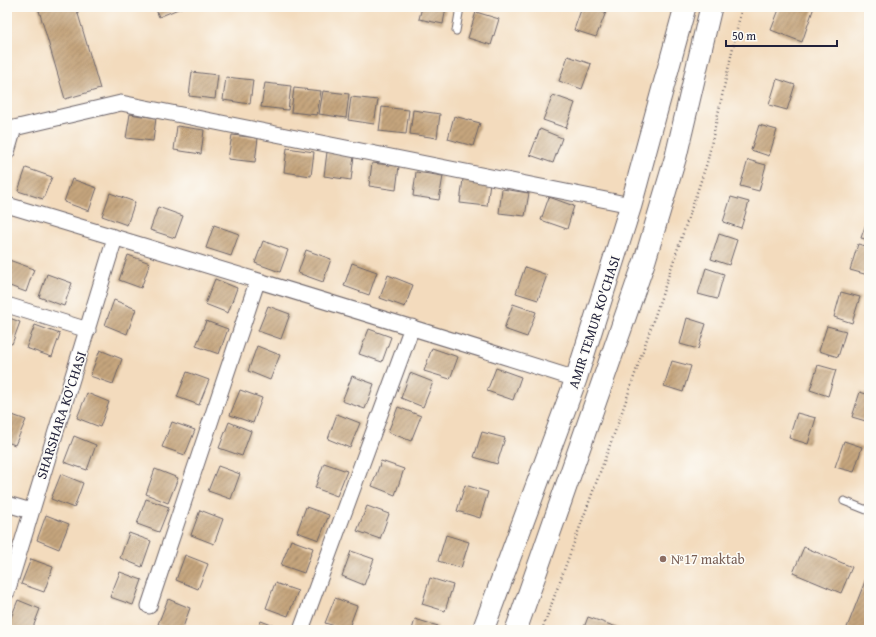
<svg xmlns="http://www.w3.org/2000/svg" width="876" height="637" font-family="'Gentium Book Plus',serif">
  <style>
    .building { fill: url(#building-hatch) }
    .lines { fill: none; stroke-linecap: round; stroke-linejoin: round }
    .lane-casing { stroke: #6b6368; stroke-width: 9 }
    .street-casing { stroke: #6b6368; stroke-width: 17 }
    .secondary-casing { stroke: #6b6368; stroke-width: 23 }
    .path { stroke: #6b6368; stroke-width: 2.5; stroke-dasharray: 1 3; stroke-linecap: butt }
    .lane { stroke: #fff; stroke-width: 7 }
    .street { stroke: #fff; stroke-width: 15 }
    .secondary { stroke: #fff; stroke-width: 21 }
    .education-dot { fill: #8d6e63; stroke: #fdfcf7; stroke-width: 1.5 }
    .labels { text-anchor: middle; stroke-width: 3; stroke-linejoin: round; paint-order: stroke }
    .street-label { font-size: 14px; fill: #22223b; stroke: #fdfcf7 }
    .education-label { font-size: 14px; fill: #785e54; stroke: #fdfcf7; text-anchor: start }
  </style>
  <defs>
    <pattern id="building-hatch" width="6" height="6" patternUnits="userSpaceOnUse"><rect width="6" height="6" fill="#c5a57d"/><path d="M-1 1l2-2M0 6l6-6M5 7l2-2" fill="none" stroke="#a08668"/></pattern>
  </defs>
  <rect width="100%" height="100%" fill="#fdfcf7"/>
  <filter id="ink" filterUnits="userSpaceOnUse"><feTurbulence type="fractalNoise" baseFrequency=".025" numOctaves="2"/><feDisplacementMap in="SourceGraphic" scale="8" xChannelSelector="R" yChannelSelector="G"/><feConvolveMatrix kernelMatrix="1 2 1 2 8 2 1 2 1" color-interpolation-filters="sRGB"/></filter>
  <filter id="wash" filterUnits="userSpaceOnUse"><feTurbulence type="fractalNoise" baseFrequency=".012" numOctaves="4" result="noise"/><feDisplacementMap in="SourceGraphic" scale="16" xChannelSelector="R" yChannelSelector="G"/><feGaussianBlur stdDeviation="0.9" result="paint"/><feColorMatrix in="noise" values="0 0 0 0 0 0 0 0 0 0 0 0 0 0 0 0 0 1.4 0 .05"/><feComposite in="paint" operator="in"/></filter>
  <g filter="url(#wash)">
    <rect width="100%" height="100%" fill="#f3dbbd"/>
    <g id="blocks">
      <path class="building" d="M38,7H76L100,89L65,99Z
        M155,7H183L159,17Z
        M422,7H446L443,24L419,19Z
        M582,7H590L606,12L596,37L574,30Z
        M780,7H814L802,42L771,30Z
        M476,12L499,19L491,45L468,38Z
        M568,56L591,64L582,89L559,81Z
        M192,72L218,75L215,99L189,96Z
        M226,77L253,80L250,104L223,100Z
        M777,79L795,85L787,110L769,105Z
        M265,83L291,86L288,110L261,107Z
        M294,88L321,91L317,115L291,112Z
        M323,91L349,94L346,118L319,114Z
        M553,95L575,103L566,128L543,120Z
        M351,97L378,100L374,124L348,120Z
        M382,107L409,110L406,134L379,131Z
        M413,110L440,114L437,138L410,134Z
        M130,114L156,118L153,141L126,138Z
        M454,116L480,123L473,146L448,139Z
        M759,125L777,130L769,156L751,150Z
        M177,126L204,130L201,154L174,150Z
        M540,129L562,138L553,163L530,155Z
        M232,135L258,138L255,162L228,159Z
        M287,148L314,152L311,176L284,172Z
        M327,152L354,156L351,180L324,176Z
        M748,160L766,165L759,191L740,186Z
        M372,163L399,166L396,190L369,186Z
        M26,168L52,177L43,199L18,191Z
        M416,172L443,176L439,200L413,196Z
        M72,179L97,188L89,211L64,202Z
        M463,179L490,182L487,206L460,203Z
        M502,189L529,193L525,216L499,213Z
        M110,193L135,202L127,225L102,216Z
        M549,197L574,206L567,229L541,220Z
        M731,197L749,202L741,228L723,222Z
        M158,207L183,216L175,238L150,230Z
        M869,215V240L861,238Z
        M214,225L239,234L231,256L206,248Z
        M719,234L737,240L729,265L711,259Z
        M263,241L288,250L280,272L255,263Z
        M858,244L869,247L868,275L850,270Z
        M306,250L331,259L323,282L298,273Z
        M128,255L150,263L141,288L119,280Z
        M9,260L34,269L26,292L7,285V265Z
        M352,263L377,272L369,295L344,286Z
        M525,267L547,275L538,300L516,293Z
        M706,268L724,274L717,299L698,294Z
        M47,274L72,283L64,306L39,297Z
        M388,275L413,285L405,307L380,298Z
        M215,279L237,288L228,313L205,304Z
        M841,292L860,297L852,323L834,317Z
        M114,300L136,309L127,334L105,325Z
        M513,304L536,312L527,337L504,329Z
        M268,306L290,314L281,339L258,331Z
        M7,317L20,322L12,344L7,343Z
        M687,318L706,324L698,349L680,344Z
        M206,321L228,329L219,354L196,346Z
        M35,325L60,334L52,357L26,348Z
        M827,326L846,331L838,357L819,351Z
        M369,329L391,337L382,362L359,354Z
        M257,346L280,355L270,380L248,371Z
        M432,348L458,357L450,379L424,371Z
        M100,350L122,359L113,384L90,376Z
        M672,361L691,366L683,392L664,386Z
        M818,365L836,370L828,396L810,390Z
        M496,368L521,377L513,400L487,391Z
        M187,372L209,380L199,405L177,397Z
        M410,373L433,382L423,407L401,398Z
        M352,376L374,384L365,409L342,401Z
        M240,390L262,398L253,423L230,415Z
        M860,392L869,395V422L852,417Z
        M87,393L109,402L100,427L77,418Z
        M398,407L421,416L411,441L388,432Z
        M7,413L26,420L15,445L7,442Z
        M797,413L816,418L808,444L789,438Z
        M337,414L360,423L350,448L328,439Z
        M172,422L195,430L185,455L162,447Z
        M229,422L251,431L242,456L219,448Z
        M482,432L505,438L497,464L474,457Z
        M74,436L96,445L87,470L64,462Z
        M844,441L862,447L854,472L835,467Z
        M381,461L404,469L395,495L372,486Z
        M324,463L347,471L337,496L315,488Z
        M218,466L240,474L231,499L208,491Z
        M155,469L178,478L168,503L146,494Z
        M61,474L83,483L74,508L51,499Z
        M465,485L488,492L480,518L457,511Z
        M146,499L169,507L159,532L137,524Z
        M367,506L389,514L380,539L357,531Z
        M306,507L329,515L319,540L297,532Z
        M200,510L223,519L214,544L191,535Z
        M46,515L69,524L59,549L37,540Z
        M129,533L151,541L142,567L120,558Z
        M446,535L469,542L461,568L438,561Z
        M291,540L313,548L304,573L281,565Z
        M804,547L852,567L841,593L793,573Z
        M351,551L374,559L364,585L342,576Z
        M185,555L208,564L198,589L176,580Z
        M31,559L53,567L44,592L21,584Z
        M869,571V630H846Z
        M120,572L142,580L133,605L110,597Z
        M430,578L453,585L445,611L422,604Z
        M275,583L298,591L288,616L266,608Z
        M335,598L357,606L348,630L325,623Z
        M168,599L190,608L182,630H174L158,624Z
        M18,600L40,609L32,630H21L8,625Z
        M588,617L625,630H583Z
        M415,619L438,626L437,630H412Z
        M261,621L285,630H258Z"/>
    </g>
  </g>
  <g filter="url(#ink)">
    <use href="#blocks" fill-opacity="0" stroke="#6b6368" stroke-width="1"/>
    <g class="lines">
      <defs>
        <path id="lane" d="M456,31L460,7
          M844,501L869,511"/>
        <path id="street" d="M7,152L14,128L121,103L631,205
          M7,205C197,262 387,319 576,379
          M7,305L88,330
          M7,504L31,511
          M7,592L115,238
          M149,606L257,282
          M301,630L412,327"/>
        <path id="secondary" d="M483,630L576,379L631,205L685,7
          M516,630L645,260L676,156L711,7"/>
      </defs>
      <use href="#lane" class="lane-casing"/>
      <use href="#street" class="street-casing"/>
      <use href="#secondary" class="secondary-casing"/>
      <path class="path" d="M542,630L621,415L707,163L742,7"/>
      <use href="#lane" class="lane"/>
      <use href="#street" class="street"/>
      <use href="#secondary" class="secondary"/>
    </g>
  </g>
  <circle class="education-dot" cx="663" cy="559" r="4"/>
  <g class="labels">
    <g class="street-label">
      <text transform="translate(594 322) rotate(-72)" y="5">AMIR TEMUR KO'CHASI</text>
      <text transform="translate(61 415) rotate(-72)" y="5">SHARSHARA KO'CHASI</text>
    </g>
    <g class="education-label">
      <text x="671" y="564">№17 maktab</text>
    </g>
  </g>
  <rect width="876" height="637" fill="none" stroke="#fdfcf7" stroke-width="24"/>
  <path d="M726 40v6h111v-6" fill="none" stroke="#22223b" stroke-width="2"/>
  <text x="732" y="40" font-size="12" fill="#22223b" stroke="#fdfcf7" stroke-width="3" paint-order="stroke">50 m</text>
</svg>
